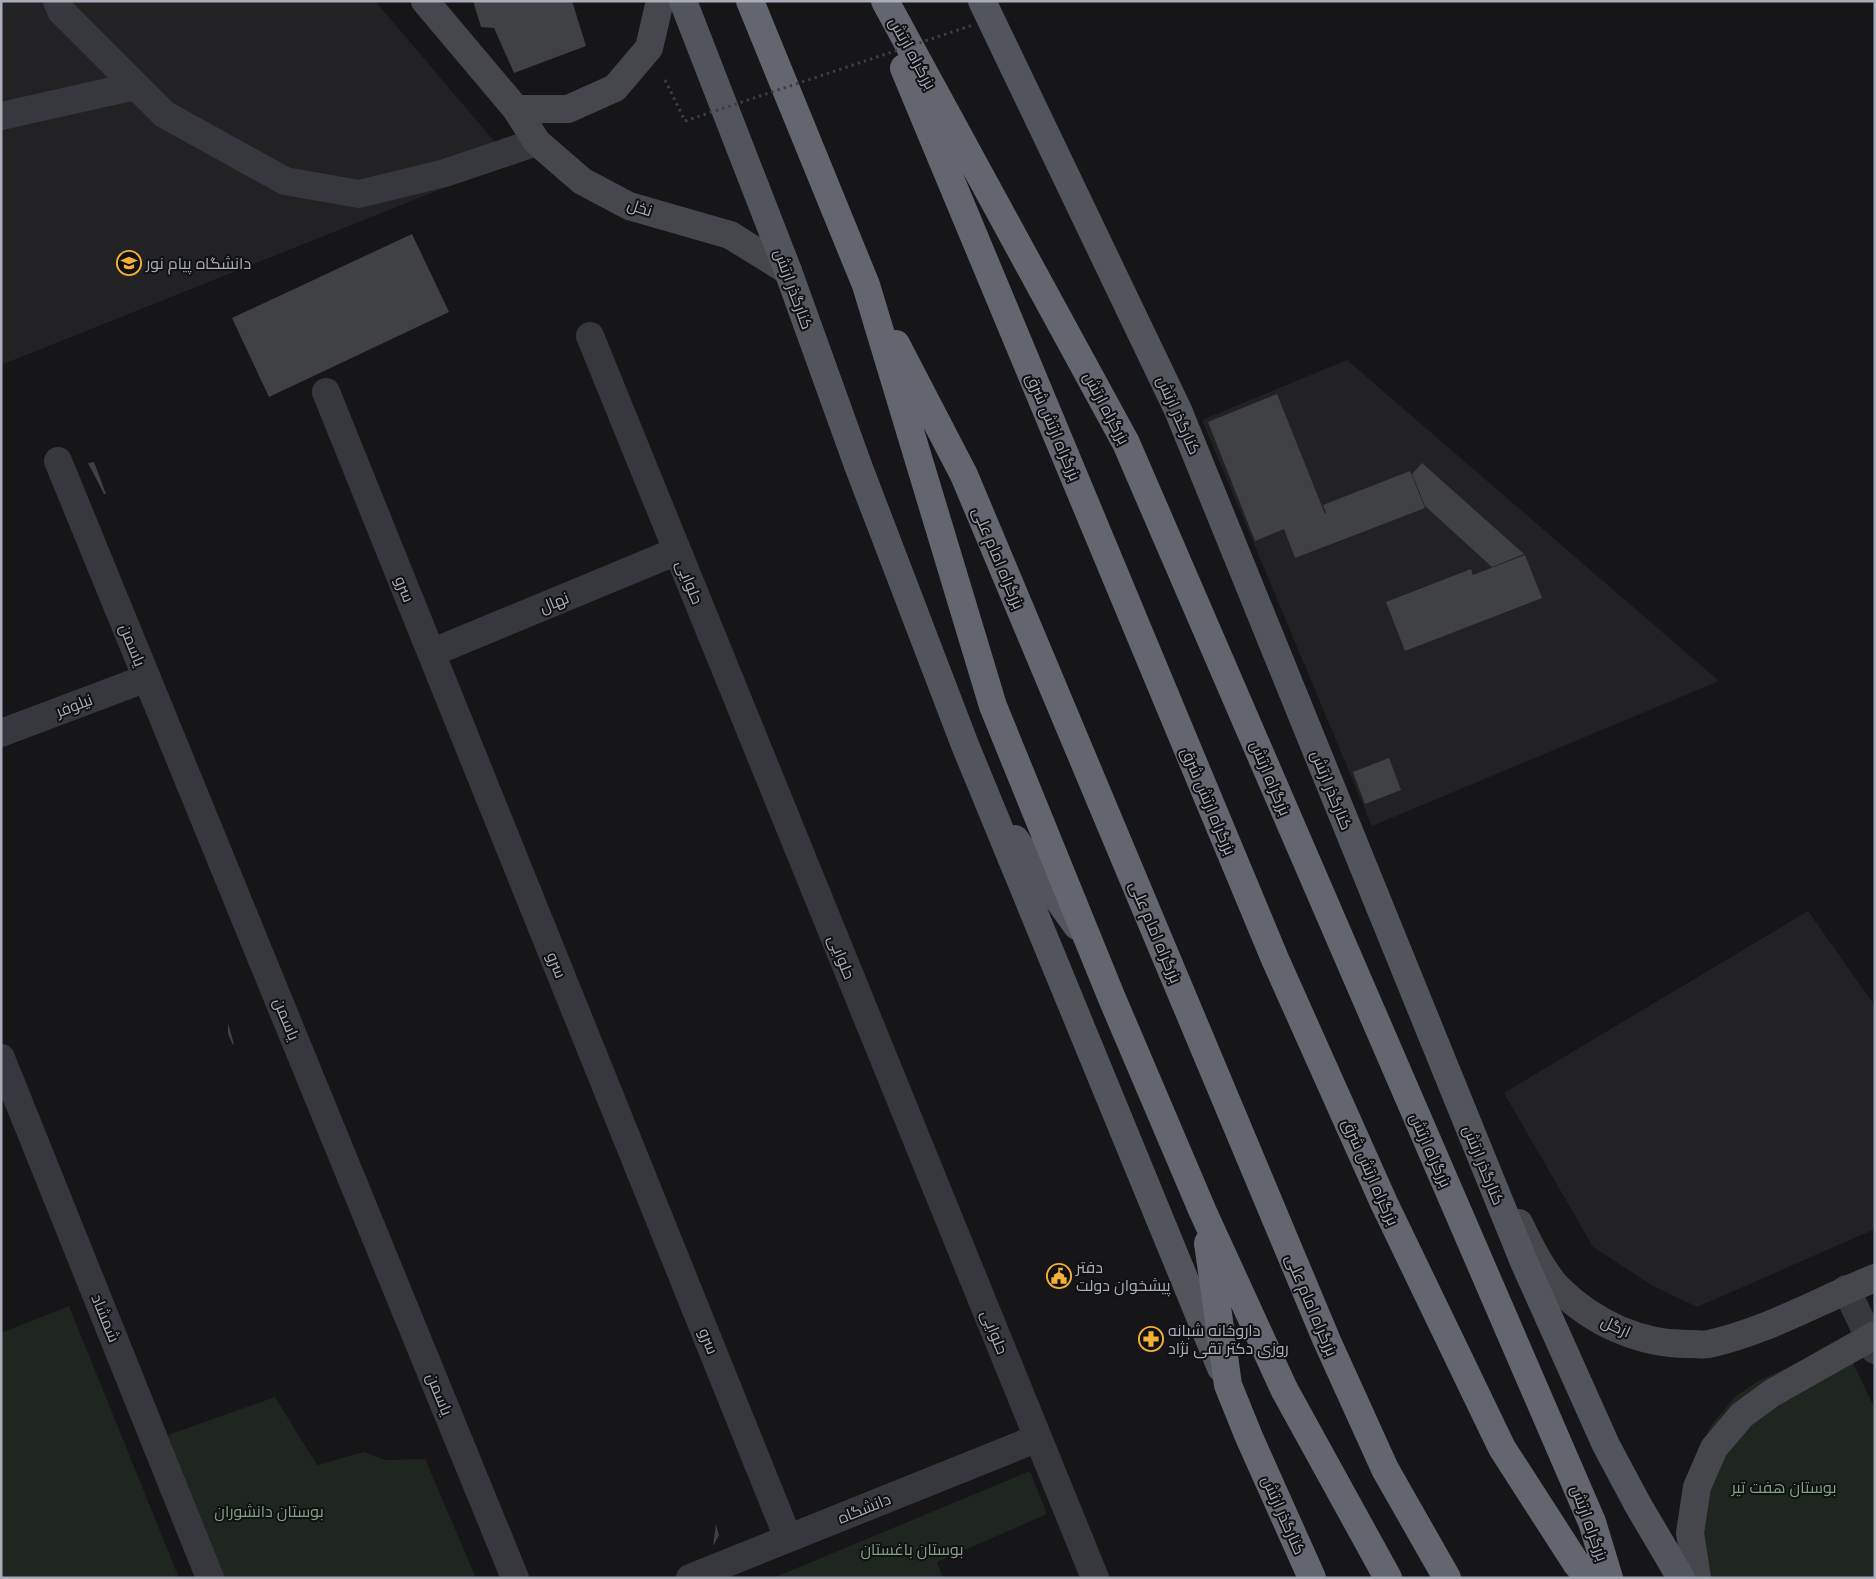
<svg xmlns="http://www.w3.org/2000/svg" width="1876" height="1579" font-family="'Space Grotesk',Cairo,sans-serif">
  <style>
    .built { fill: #222225 }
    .green { fill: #1e261f }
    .building { fill: #404145 }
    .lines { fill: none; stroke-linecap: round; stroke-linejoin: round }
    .path { stroke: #3d3f44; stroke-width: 3; stroke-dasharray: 2.5 4; stroke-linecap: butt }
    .street { stroke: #37383d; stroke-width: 28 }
    .secondary { stroke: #45474d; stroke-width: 28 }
    .primary { stroke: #53555c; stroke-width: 28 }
    .highway { stroke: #63666e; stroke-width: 28 }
    .path-bridge { stroke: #3d3f44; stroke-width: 3; stroke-dasharray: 2.5 4; stroke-linecap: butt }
    .labels { text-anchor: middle; stroke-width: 4; stroke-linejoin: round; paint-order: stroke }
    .street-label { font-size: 16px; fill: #a8adb8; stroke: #111113 }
    .poi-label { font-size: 16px; fill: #a8adb8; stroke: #111113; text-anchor: start }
    .park-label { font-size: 16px; fill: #7fa381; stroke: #111113 }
  </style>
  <rect width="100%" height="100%" fill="#161618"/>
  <path class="built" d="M1,1H375L511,161L1,365Z
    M1347,360L1719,681L1372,826L1202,420Z
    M1808,911L1875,1006V1229L1697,1307L1653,1286L1593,1247L1504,1093Z"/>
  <path class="green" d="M69,1306L179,1578H1V1333Z
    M1843,1342L1875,1409V1578H1703L1697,1463L1709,1428L1735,1397L1758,1381Z
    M275,1397L317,1465L364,1452L385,1460L425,1459L476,1578H223L168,1435Z
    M1030,1471L1047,1514L937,1562L943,1578H773Z"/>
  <path class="building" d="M473,1H572L586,46L514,73L494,28L481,27Z
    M412,234L449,312L269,397L232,318Z
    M1277,394L1325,514L1326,513L1323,505L1410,471L1425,508L1295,558L1284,529L1255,541L1208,422Z
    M94,462L106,494H104L88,463Z
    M1422,463L1524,554L1492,567L1425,506L1412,474Z
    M1525,555L1542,598L1405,651L1386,602L1471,569L1473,575Z
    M1389,758L1401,790L1365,804L1353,772Z
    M228,1023L234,1044L233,1045L228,1034Z
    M716,1524L719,1535L713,1546Z"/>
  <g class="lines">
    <path class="path" d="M665,80L685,121"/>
    <path class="street" d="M57,1L61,11L164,114L285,181L359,194L445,173L537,142
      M1,116L135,86
      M590,336L1095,1578
      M326,392L788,1538
      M58,461L515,1578
      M431,653L677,551
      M1,733L147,678
      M1,1058L210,1578
      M1846,1289L1875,1350
      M690,1578L1038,1438"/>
    <path class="secondary" d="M425,1L516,109L537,142L582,181L629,206L730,235L788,271
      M516,109H568L615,88L649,48L660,1
      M1519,1223C1529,1244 1542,1271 1558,1288C1593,1323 1641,1345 1691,1344C1697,1344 1704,1345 1709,1344C1768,1331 1820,1300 1875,1278
      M1697,1578L1690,1533L1697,1487L1714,1448L1742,1415L1772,1393L1875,1335"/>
    <path class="primary" d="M683,1L788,271L859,468L965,745L1221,1368
      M982,1L1178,410L1524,1262L1606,1445L1638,1505L1681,1578
      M1015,839L1077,926"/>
    <path class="highway" d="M750,1L866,285L993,706L1111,996L1203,1212L1284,1389L1388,1578
      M885,1L1126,443L1592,1522L1609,1578
      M904,68L1275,959L1384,1203L1502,1448L1576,1563L1589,1578
      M896,344L964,475L1327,1341L1385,1469L1447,1578
      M1208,1243L1228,1385L1249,1437L1312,1578"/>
    <path class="path-bridge" d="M685,121L973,25"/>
  </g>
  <defs>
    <symbol id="university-ring" viewBox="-11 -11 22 22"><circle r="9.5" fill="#111113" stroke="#f2b134" stroke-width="1.5"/><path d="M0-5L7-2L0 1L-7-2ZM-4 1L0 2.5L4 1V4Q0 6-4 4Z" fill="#f2b134"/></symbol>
    <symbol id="civic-ring" viewBox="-11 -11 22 22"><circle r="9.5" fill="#111113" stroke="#f2b134" stroke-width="1.5"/><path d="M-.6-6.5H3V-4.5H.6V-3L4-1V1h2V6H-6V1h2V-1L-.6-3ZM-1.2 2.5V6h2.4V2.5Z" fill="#f2b134"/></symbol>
    <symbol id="pharmacy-ring" viewBox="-11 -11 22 22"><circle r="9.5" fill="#111113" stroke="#f2b134" stroke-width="1.5"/><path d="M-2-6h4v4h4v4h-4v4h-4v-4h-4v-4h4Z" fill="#f2b134"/></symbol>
  </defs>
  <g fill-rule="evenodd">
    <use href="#university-ring" x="115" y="249" width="28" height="28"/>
    <use href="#civic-ring" x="1045" y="1262" width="28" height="28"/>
    <use href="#pharmacy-ring" x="1137" y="1325" width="28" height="28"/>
  </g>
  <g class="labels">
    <g class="street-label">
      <text transform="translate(913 53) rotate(61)" y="6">بزرگراه ارتش</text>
      <text transform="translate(640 207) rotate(18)" y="6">نخل</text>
      <text transform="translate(794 289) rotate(70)" y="6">کنارگذر ارتش</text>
      <text transform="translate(1107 408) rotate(62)" y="6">بزرگراه ارتش</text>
      <text transform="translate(1179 415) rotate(66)" y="6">کنارگذر ارتش</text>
      <text transform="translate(1054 427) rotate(67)" y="6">بزرگراه ارتش شرق</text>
      <text transform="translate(999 558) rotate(67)" y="6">بزرگراه امام علی</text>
      <text transform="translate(690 582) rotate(68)" y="6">حلوایی</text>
      <text transform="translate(405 589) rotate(68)" y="6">سرو</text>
      <text transform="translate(554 602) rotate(-22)" y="6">نهال</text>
      <text transform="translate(133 645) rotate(68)" y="6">یاسمن</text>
      <text transform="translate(74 705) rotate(-21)" y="6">نیلوفر</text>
      <text transform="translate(1271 778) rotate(67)" y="6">بزرگراه ارتش</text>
      <text transform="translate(1332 790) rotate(68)" y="6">کنارگذر ارتش</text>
      <text transform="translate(1209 801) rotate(67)" y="6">بزرگراه ارتش شرق</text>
      <text transform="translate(1156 932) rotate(67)" y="6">بزرگراه امام علی</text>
      <text transform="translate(842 957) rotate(68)" y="6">حلوایی</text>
      <text transform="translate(557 965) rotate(68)" y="6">سرو</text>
      <text transform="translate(287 1019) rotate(68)" y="6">یاسمن</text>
      <text transform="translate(1431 1150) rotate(66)" y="6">بزرگراه ارتش</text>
      <text transform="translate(1484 1165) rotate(68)" y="6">کنارگذر ارتش</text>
      <text transform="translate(1371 1172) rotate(66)" y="6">بزرگراه ارتش شرق</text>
      <text transform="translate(1312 1305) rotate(67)" y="6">بزرگراه امام علی</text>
      <text transform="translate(106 1318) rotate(68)" y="6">شمشاد</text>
      <text transform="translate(1616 1326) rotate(25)" y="6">ازگل</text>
      <text transform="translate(995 1332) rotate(68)" y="6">حلوایی</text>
      <text transform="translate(709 1341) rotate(68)" y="6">سرو</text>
      <text transform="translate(440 1394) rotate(68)" y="6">یاسمن</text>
      <text transform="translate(864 1508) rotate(-22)" y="6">دانشگاه</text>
      <text transform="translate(1284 1515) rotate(66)" y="6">کنارگذر ارتش</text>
      <text transform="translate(1590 1523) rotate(70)" y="6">بزرگراه ارتش</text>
    </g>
    <g class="poi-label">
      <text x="146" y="269">دانشگاه پیام نور</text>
      <text x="1076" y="1273">دفتر<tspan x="1076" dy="18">پیشخوان دولت</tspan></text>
      <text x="1168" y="1336">داروخانه شبانه<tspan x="1168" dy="18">روزی دکتر تقی نژاد</tspan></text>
    </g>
    <g class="park-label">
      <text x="1784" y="1493">بوستان هفت تیر</text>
      <text x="269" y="1517">بوستان دانشوران</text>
      <text x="912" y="1555">بوستان باغستان</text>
    </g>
  </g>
  <rect width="1876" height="1579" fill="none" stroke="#a8adb8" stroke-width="5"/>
</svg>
